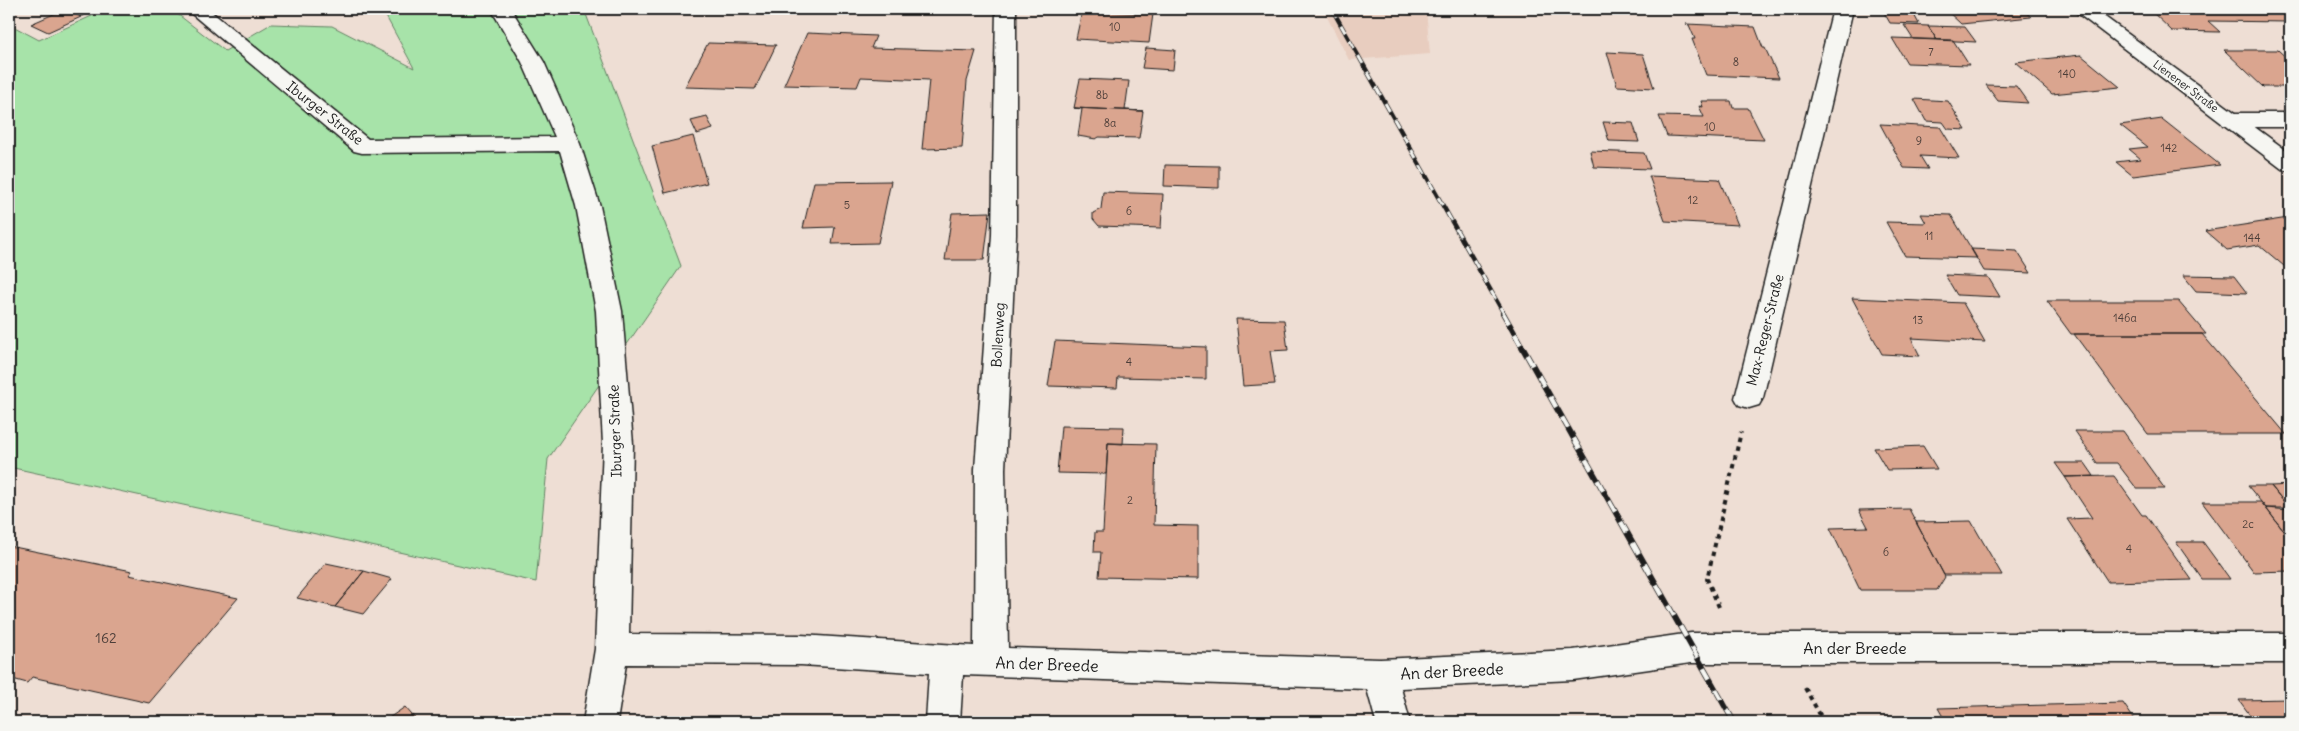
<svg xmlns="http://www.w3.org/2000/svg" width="2299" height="731" font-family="Delius,sans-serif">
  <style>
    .built { fill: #e8cdbf }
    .green { fill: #a7e3a9; stroke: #628062 }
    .building { fill: #daa58f; stroke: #1c1c1c }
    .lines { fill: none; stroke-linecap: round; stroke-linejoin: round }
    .minor-casing { stroke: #1c1c1c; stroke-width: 3 }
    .tertiary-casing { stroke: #1c1c1c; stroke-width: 3 }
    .path { stroke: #1c1c1c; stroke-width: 4; stroke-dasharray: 4.5 4.5; stroke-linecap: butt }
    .minor { fill: #f6f6f2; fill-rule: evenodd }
    .tertiary { fill: #f6f6f2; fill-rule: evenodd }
    .rail-far1-casing { stroke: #1c1c1c; stroke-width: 4.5 }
    .rail-casing { stroke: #1c1c1c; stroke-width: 6 }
    .rail-far1 { stroke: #f6f6f2; stroke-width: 3; stroke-dasharray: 9; stroke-linecap: butt }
    .rail { stroke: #f6f6f2; stroke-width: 4.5; stroke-dasharray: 12; stroke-linecap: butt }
    .labels { text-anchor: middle; stroke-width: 4.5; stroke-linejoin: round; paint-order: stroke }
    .number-label { font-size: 11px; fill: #4c3e39 }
    .far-street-label { font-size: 11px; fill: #1c1c1c; stroke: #f6f6f2 }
    .street-label { font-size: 14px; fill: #1c1c1c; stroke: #f6f6f2 }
    .near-number-label { font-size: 14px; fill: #4c3e39 }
    .near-street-label { font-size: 16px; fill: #1c1c1c; stroke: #f6f6f2 }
  </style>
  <rect width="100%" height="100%" fill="#eeded4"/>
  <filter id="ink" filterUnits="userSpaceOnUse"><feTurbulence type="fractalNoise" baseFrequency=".02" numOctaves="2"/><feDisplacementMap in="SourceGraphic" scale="10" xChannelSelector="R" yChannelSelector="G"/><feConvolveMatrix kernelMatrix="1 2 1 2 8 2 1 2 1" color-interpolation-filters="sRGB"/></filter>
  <g filter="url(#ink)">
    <path class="built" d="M1323,9H1426L1430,54L1349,60Z"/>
    <path class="green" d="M107,9H171L225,51L271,24L332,26L414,68L382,9H584L681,266L548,459L536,582L9,467V24L39,40Z"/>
    <path class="building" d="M65,9H98L82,16Z
      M65,9L81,17L48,32L31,24Z
      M1723,9H1794L1797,13L1742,11Z
      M1882,9H1911L1919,24L1890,23Z
      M1962,9H2022L2031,17L1961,24L1946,10Z
      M2149,9H2290V22L2208,21L2220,32L2172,31Z
      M1082,11L1153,14L1149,43L1076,39Z
      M1686,24L1755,27L1763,48H1765L1779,78L1706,75L1692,39H1695L1689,25Z
      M1904,25L1928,26L1937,40L1913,39Z
      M1928,26L1965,27L1976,42L1937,40Z
      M807,33L876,36L871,48L976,51L967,81L962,148L922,149L929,80L861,77L857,87L784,85Z
      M1892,38L1953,40L1969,65L1907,63Z
      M708,43L776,45L755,89L685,87Z
      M1146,48L1175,50L1173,70L1142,68Z
      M2224,50H2278L2290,61V87H2263Z
      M1607,52L1643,54L1654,88L1617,86Z
      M2081,55L2120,87L2052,94L2015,62Z
      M1080,79L1129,81L1125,110L1143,111L1074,108Z
      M1986,85L2016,86L2028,103L1998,101Z
      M1914,99L1948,101L1966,130L1948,129L1943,122L1926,121Z
      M1701,101H1731L1733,108H1748L1764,140L1667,136L1659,116L1704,117L1699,106L1703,107Z
      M1074,108L1143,111L1139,138L1099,137L1096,139L1078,136L1082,109Z
      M707,117L713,129L697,134L691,121Z
      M2162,119L2220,165L2133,176L2116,162L2141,159L2129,149L2148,147L2120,125Z
      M1603,122L1633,123L1639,142L1609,141Z
      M1880,124L1940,127L1959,158L1920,156L1928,169L1904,168Z
      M693,136L707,183L665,193L652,146Z
      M1590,151L1644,153L1650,169L1594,167Z
      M1165,165L1219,166V188L1164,186Z
      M1649,176L1719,179L1738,225L1665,221Z
      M891,181L878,243L832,244L835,227L803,228L814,182Z
      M1103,192L1163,194L1161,228L1099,226L1093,219V213L1101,209Z
      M990,212L984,260H945L952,213Z
      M1921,214L1951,215L1977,258L1905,256L1886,222L1926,223Z
      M2288,218L2290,220V265L2284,266L2259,245L2227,250L2205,231Z
      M1971,249L2017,251L2031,273L1984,271Z
      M1945,275L1988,277L2000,297L1957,295Z
      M2183,275L2234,276L2247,293L2196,291Z
      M1852,298L1963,303L1985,342L1911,338L1920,356L1882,354Z
      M2047,301H2178L2206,334H2071Z
      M1236,319L1284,320L1288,350L1270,351L1275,384L1243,386Z
      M2074,334H2202L2286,434H2148Z
      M1055,341L1206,347V379L1118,377L1117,388L1048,386Z
      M1061,426L1124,427L1123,444L1108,443L1106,474L1057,473Z
      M2075,431H2123L2165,489H2137L2117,463H2097Z
      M1108,443L1156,444L1154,525L1198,526V579L1099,577L1101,552H1094L1095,532H1103Z
      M1923,446L1937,469L1887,470L1874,448Z
      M2055,463H2085L2094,476L2065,477Z
      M2114,476L2142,515H2146L2192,580L2108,582L2067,519L2092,518L2065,477Z
      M2290,485V508H2289L2271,486Z
      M2248,486H2271L2289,508H2266Z
      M2202,502H2261L2290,539V571L2254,572Z
      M2266,508L2290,510V539Z
      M1909,509L1945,577L1937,590H1860L1830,528L1868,527L1859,510Z
      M1971,521L2002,575H1944L1916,522Z
      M2176,542H2203L2230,579H2202Z
      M9,546L132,571L129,575L238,598L149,703L32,677L27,683L9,678Z
      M326,563L364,571L335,607L297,598Z
      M364,571L392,579L363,614L335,607Z
      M2290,699V722H2255L2239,700Z
      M2123,703L2136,722H1946L1938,708Z
      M405,707L418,722H383Z"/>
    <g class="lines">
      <defs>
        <path id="minor" d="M186,9H208L368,139L555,137L522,62L491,9H511L544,62L580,144L600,206L622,311L633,444L629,634L801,635L974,646L975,469L992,235L996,9H1016V235L1005,469L1008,648L1380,659L1573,650L1691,633H2290V663H1691L1573,680L1401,688L1410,722H1376L1367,689L963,675L960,722H926L929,673L801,665L626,664L617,722H583L595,649L603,444L596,311L576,206L560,151L362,153L354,151Z
          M1833,9H1853L1763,398L1759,405L1749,408L1739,405L1735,398Z
          M2231,113H2290V127H2231L2223,125L2220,120L2223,115Z"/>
        <path id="tertiary" d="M2072,9H2094L2290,153V171L2282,169Z"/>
      </defs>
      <use href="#minor" class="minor-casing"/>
      <use href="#tertiary" class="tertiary-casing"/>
      <path class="path" d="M1719,607L1707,579L1741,432
        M1805,688L1824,722"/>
      <use href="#minor" class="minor"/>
      <use href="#tertiary" class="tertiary"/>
      <defs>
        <path id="rail-far1" d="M1332,9L1504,314"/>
        <path id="rail" d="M1503,313L1734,722"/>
      </defs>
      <use href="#rail-far1" class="rail-far1-casing"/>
      <use href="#rail" class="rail-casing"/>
      <use href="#rail-far1" class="rail-far1"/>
      <use href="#rail" class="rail"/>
    </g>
  </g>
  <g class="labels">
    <g class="number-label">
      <text x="1115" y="31">10</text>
      <text x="1931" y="56">7</text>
      <text x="1736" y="66">8</text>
      <text x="2067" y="78">140</text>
      <text x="1102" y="99">8b</text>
      <text x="1110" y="127">8a</text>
      <text x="1710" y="131">10</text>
      <text x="1919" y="145">9</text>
      <text x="2169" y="152">142</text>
      <text x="1693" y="204">12</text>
      <text x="847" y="209">5</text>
      <text x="1129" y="215">6</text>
      <text x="1929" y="240">11</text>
      <text x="2252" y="242">144</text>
      <text x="2125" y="322">146a</text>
      <text x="1918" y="324">13</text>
      <text x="1129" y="366">4</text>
      <text x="1130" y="504">2</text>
      <text x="2248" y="528">2c</text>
      <text x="2129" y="553">4</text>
      <text x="1886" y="556">6</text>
    </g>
    <g class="far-street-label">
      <text transform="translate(2186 86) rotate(37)" y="4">Lienener Straße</text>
    </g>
    <g class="street-label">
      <text transform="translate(325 113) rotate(38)" y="5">Iburger Straße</text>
      <text transform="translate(1765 330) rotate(-76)" y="5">Max-Reger-Straße</text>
      <text transform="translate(998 335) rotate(-87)" y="5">Bollenweg</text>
      <text transform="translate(615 431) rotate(-92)" y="5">Iburger Straße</text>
    </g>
    <g class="near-number-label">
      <text x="106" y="643">162</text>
    </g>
    <g class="near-street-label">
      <text x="1855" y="654">An der Breede</text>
      <text transform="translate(1047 664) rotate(2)" y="6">An der Breede</text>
      <text transform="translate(1452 671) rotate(-3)" y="6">An der Breede</text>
    </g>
  </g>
  <rect width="2299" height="731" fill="none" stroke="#f6f6f2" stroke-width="30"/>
  <rect x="15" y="15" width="2269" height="701" fill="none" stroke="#1c1c1c" stroke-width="2" filter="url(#ink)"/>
</svg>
